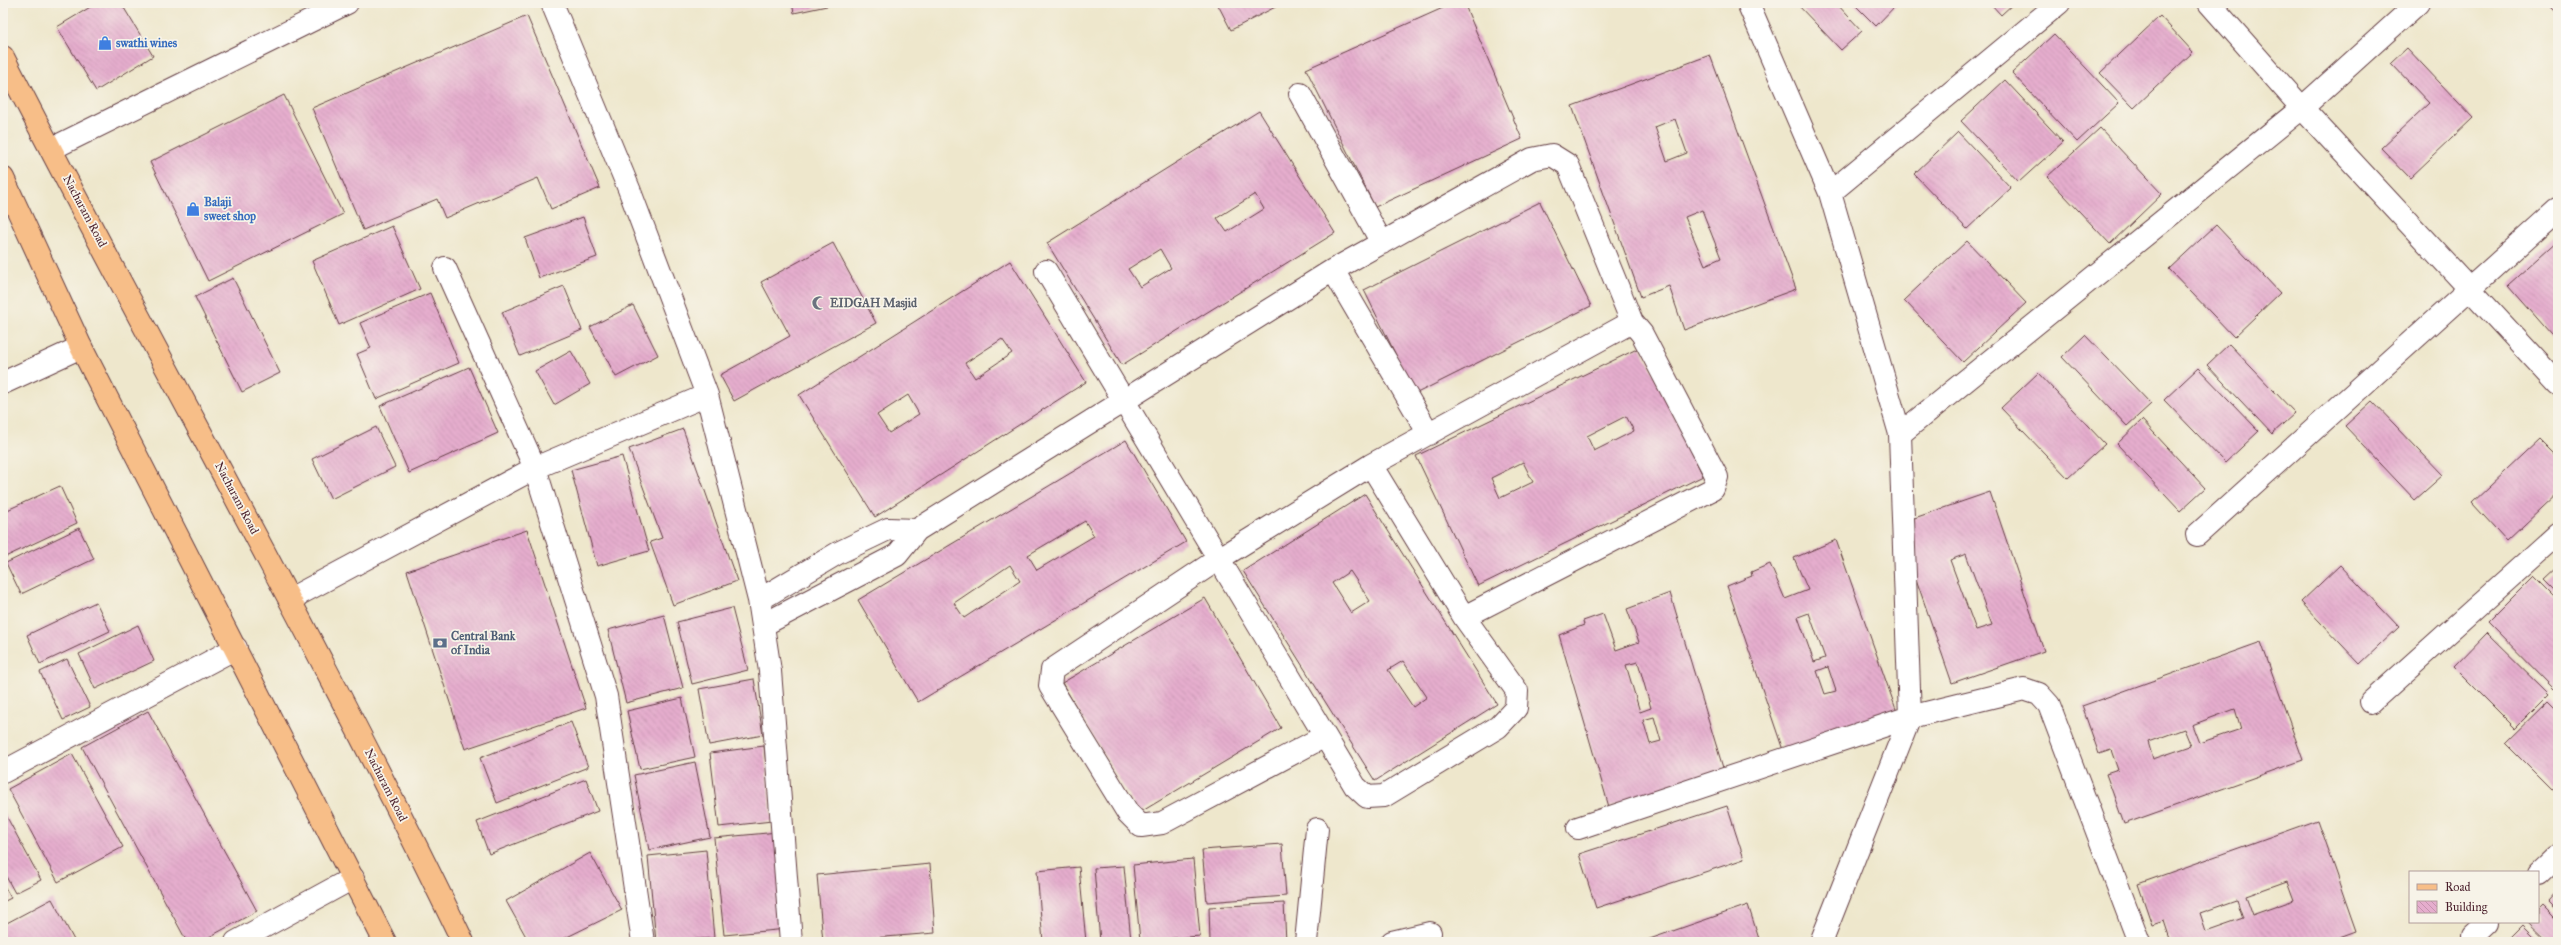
<svg xmlns="http://www.w3.org/2000/svg" width="2561" height="945" font-family="'IM FELL Great Primer',serif">
  <style>
    .building { fill: url(#building-back-hatch); fill-rule: evenodd }
    .lines { fill: none; stroke-linecap: round; stroke-linejoin: round }
    .minor-casing { stroke: #633d43; stroke-width: 24 }
    .major-casing { stroke: #633d43; stroke-width: 24 }
    .minor { stroke: #fff; stroke-width: 22 }
    .major { stroke: #f7be88; stroke-width: 22 }
    .labels { text-anchor: middle; stroke-width: 3.5; stroke-linejoin: round; paint-order: stroke }
    .shop-label { font-size: 12px; font-weight: bold; fill: #366cbe; stroke: #f7f3e8; text-anchor: start }
    .street-label { font-size: 12px; fill: #4a1f2b; stroke: #f7f3e8 }
    .worship-label { font-size: 12px; font-weight: bold; fill: #5b616d; stroke: #f7f3e8; text-anchor: start }
    .service-label { font-size: 12px; font-weight: bold; fill: #4e5e75; stroke: #f7f3e8; text-anchor: start }
  </style>
  <defs>
    <pattern id="building-back-hatch" width="6" height="6" patternUnits="userSpaceOnUse"><rect width="6" height="6" fill="#e5adcd"/><path d="M-1 5l2 2M0 0l6 6M5-1l2 2" fill="none" stroke="#c694b0"/></pattern>
  </defs>
  <rect width="100%" height="100%" fill="#f7f3e8"/>
  <filter id="ink" filterUnits="userSpaceOnUse"><feTurbulence type="fractalNoise" baseFrequency=".025" numOctaves="2"/><feDisplacementMap in="SourceGraphic" scale="8" xChannelSelector="R" yChannelSelector="G"/><feConvolveMatrix kernelMatrix="1 2 1 2 8 2 1 2 1" color-interpolation-filters="sRGB"/></filter>
  <filter id="wash" filterUnits="userSpaceOnUse"><feTurbulence type="fractalNoise" baseFrequency=".012" numOctaves="4" result="noise"/><feDisplacementMap in="SourceGraphic" scale="16" xChannelSelector="R" yChannelSelector="G"/><feGaussianBlur stdDeviation="0.9" result="paint"/><feColorMatrix in="noise" values="0 0 0 0 0 0 0 0 0 0 0 0 0 0 0 0 0 1.4 0 .05"/><feComposite in="paint" operator="in"/></filter>
  <g filter="url(#wash)">
    <rect width="100%" height="100%" fill="#eee7cc"/>
    <g id="blocks">
      <path class="building" d="M97,3H121L153,56L96,91L57,27Z
        M792,3H836V4L794,13Z
        M1217,3H1283L1231,30Z
        M1454,3H1464L1522,139L1375,207L1306,69Z
        M1796,3H1836L1862,31L1841,50Z
        M1853,3H1898L1876,26Z
        M1990,3H2014L2001,15Z
        M2549,3H2558V12Z
        M527,16L600,188L551,209L538,178L445,218L437,199L363,230L312,108Z
        M2160,16L2193,52L2134,108L2100,73Z
        M2054,34L2119,103L2077,142L2012,73Z
        M2407,48L2473,118L2410,178L2381,148L2429,103L2391,63Z
        M1710,55L1796,289L1684,330L1669,286L1641,297L1572,106ZM1675,119L1687,153L1667,161L1655,127ZM1702,210L1721,258L1705,265L1685,217Z
        M2005,80L2063,142L2019,182L1961,121Z
        M284,95L343,214L208,281L150,162Z
        M1259,111L1335,233L1122,365L1047,243ZM1255,194L1264,209L1227,232L1217,218ZM1160,249L1171,268L1140,287L1128,269Z
        M2100,128L2162,194L2110,244L2047,177Z
        M1958,132L2011,188L1967,229L1914,174Z
        M1540,202L1591,306L1415,394L1364,290Z
        M583,217L597,257L539,278L525,238Z
        M2216,225L2280,293L2234,337L2169,269Z
        M392,226L420,289L339,325L312,261Z
        M2558,240V342L2508,285Z
        M1967,241L2026,303L1963,362L1904,300Z
        M833,243L876,323L734,401L720,375L790,336L761,282Z
        M1010,261L1086,382L875,517L799,395ZM1002,339L1012,353L975,378L965,363ZM908,395L919,414L889,433L877,415Z
        M233,278L280,373L242,392L195,297Z
        M564,286L582,330L520,356L502,312Z
        M430,293L459,363L376,399L357,354L371,348L360,323Z
        M633,305L658,355L616,377L590,327Z
        M2085,335L2151,404L2127,426L2062,357Z
        M2229,344L2295,413L2272,434L2207,365Z
        M1641,347L1703,476L1478,586L1416,456ZM1626,416L1634,431L1594,451L1587,436ZM1523,462L1533,482L1500,498L1491,478Z
        M571,351L590,384L554,405L535,371Z
        M469,367L498,433L409,473L380,406Z
        M2198,368L2259,431L2225,463L2164,400Z
        M2038,373L2105,444L2068,478L2001,408Z
        M2372,401L2443,475L2415,500L2345,426Z
        M2142,420L2205,488L2180,511L2117,444Z
        M376,427L395,467L331,499L312,459Z
        M683,429L737,581L673,605L650,542L662,538L629,449Z
        M2540,439L2558,457V493L2507,541L2472,503Z
        M1126,440L1186,542L918,702L858,600ZM1085,521L1094,536L1037,570L1028,555ZM1010,565L1020,581L964,618L954,603Z
        M622,456L649,551L597,566L571,470Z
        M60,486L77,523L3,558V512Z
        M1990,492L2044,651L1952,683L1897,524ZM1966,554L1992,625L1976,630L1950,560Z
        M1365,494L1497,704L1375,781L1243,571ZM1350,571L1370,601L1351,613L1332,583ZM1403,661L1427,697L1413,707L1388,670Z
        M79,528L94,559L21,594L6,563Z
        M527,530L586,708L465,749L407,571Z
        M1836,540L1898,715L1785,756L1727,586L1752,576L1751,572L1770,564L1785,599L1808,590L1794,558ZM1809,613L1825,658L1814,662L1798,617ZM1828,667L1836,691L1825,694L1817,671Z
        M2340,565L2399,627L2360,664L2301,602Z
        M2558,567V594L2544,580Z
        M2534,576L2558,600V685L2554,689L2488,622Z
        M1670,593L1724,771L1609,807L1559,635L1584,625L1583,621L1603,614L1616,650L1639,642L1627,609ZM1638,662L1651,708L1640,712L1626,665ZM1654,717L1661,741L1650,744L1643,720Z
        M1205,598L1281,728L1139,813L1062,683Z
        M96,602L110,631L40,664L27,635Z
        M732,608L748,670L692,684L677,622Z
        M664,615L683,688L626,703L608,630Z
        M138,625L154,661L95,689L79,654Z
        M2487,633L2549,694L2515,728L2454,667Z
        M2261,642L2303,760L2124,824L2106,774L2118,770L2111,750L2099,754L2082,706ZM2235,709L2241,729L2199,743L2192,725ZM2184,729L2191,746L2153,759L2148,742Z
        M67,659L90,707L63,720L40,672Z
        M754,679L763,735L709,745L699,689Z
        M682,698L695,757L640,769L627,711Z
        M2548,701L2558,711V796L2505,743Z
        M148,711L257,911L200,942H187L82,747Z
        M571,722L588,767L497,803L480,758Z
        M764,746L772,821L719,827L710,753Z
        M72,754L123,847L58,882L8,789Z
        M695,762L710,837L649,850L634,775Z
        M586,779L598,811L489,854L477,822Z
        M1727,806L1744,859L1596,908L1579,854Z
        M3,810L41,880L15,893L3,871Z
        M2317,820L2356,931L2326,942H2171L2164,921L2152,925L2138,884ZM2287,881L2294,900L2252,915L2245,896ZM2237,900L2243,918L2206,931L2200,913Z
        M778,832L787,929L724,935L714,838Z
        M1282,844L1286,896L1207,902L1202,850Z
        M706,850L714,938L656,942L648,856Z
        M590,853L622,910L557,942H529L506,901Z
        M1193,859L1200,936L1140,941L1133,865Z
        M930,864L935,933L823,942L817,875Z
        M1124,866L1131,941L1100,942L1094,868Z
        M1079,867L1086,942H1043L1037,871Z
        M3,884L11,898L3,902Z
        M2558,890V913L2547,902Z
        M52,899L75,942H3V925Z
        M1284,903L1286,942H1210L1209,907Z
        M1748,905L1760,942H1641Z
        M2542,905L2558,921V942H2549L2528,922H2538V909Z
        M2523,925L2540,942H2506Z"/>
    </g>
  </g>
  <g filter="url(#ink)">
    <use href="#blocks" fill-opacity="0" stroke="#633d43" stroke-width="1"/>
    <g class="lines">
      <defs>
        <path id="minor" d="M552,3L629,189L707,395L759,600L770,671L791,942
          M1748,3L1830,193L1900,434L1910,717L1821,942
          M2209,3L2302,108L2558,384
          M1300,94L1382,243
          M51,149L347,3
          M1830,193L2059,3
          M445,268L535,468L606,696L643,942
          M1333,270L1429,434
          M1046,271L1325,736
          M3,383L81,347
          M1900,434L2302,108L2418,3
          M917,530L1333,270L1532,159L1552,155L1568,165L1632,322L1371,465L1220,558L1052,670L1050,686L1128,813L1141,826L1162,823L1325,736L1355,786L1367,797L1384,796L1498,727L1516,708L1517,691L1464,617L1371,465
          M2197,535L2558,209
          M290,599L535,468L707,395
          M759,600L838,553L888,529L917,530L897,555L763,625
          M1464,617L1713,489L1717,477L1642,334L1632,322
          M2371,702L2558,534
          M3,772L236,648
          M1578,828L1910,717L2024,689L2039,694L2049,705L2139,942
          M2538,875L2558,856
          M2472,937L2488,922
          M236,942L353,878
          M1306,942L1317,829
          M1392,942L1430,933"/>
        <path id="major" d="M3,57C154,353 319,642 463,942
          M3,178L81,347L385,942"/>
      </defs>
      <use href="#minor" class="minor-casing"/>
      <use href="#major" class="major-casing"/>
      <use href="#minor" class="minor"/>
      <use href="#major" class="major"/>
    </g>
  </g>
  <defs>
    <symbol id="shop-bare" viewBox="-9 -9 18 18"><path d="M-5-2.5h2.3a2.7 3.5 0 0 1 5.4 0H5L5.5 6h-11ZM-1.5-2.5h3a1.5 2.3 0 0 0-3 0Z" fill="#3f7fe0" stroke="#f7f3e8" stroke-width="2.5" paint-order="stroke"/></symbol>
    <symbol id="mosque-bare" viewBox="-9 -9 18 18"><path d="M3.5-4.9A6 6 0 1 0 3.5 4.9A5 5 0 1 1 3.5-4.9Z" fill="#6b7280" stroke="#f7f3e8" stroke-width="2.5" paint-order="stroke"/></symbol>
    <symbol id="bank-bare" viewBox="-9 -9 18 18"><path d="M-6-4H6V4H-6ZM0-2.3a2.3 2.3 0 1 0 0 4.6a2.3 2.3 0 1 0 0-4.6Z" fill="#5c6f8a" stroke="#f7f3e8" stroke-width="2.5" paint-order="stroke"/></symbol>
  </defs>
  <g fill-rule="evenodd">
    <use href="#shop-bare" x="95" y="33" width="20" height="20"/>
    <use href="#shop-bare" x="183" y="199" width="20" height="20"/>
    <use href="#mosque-bare" x="809" y="293" width="20" height="20"/>
    <use href="#bank-bare" x="430" y="633" width="20" height="20"/>
  </g>
  <g class="labels">
    <g class="shop-label">
      <text x="116" y="47">swathi wines</text>
      <text x="204" y="206">Balaji<tspan x="204" dy="14">sweet shop</tspan></text>
    </g>
    <g class="street-label">
      <text transform="translate(85 211) rotate(62)" y="4">Nacharam Road</text>
      <text transform="translate(237 498) rotate(62)" y="4">Nacharam Road</text>
      <text transform="translate(386 785) rotate(63)" y="4">Nacharam Road</text>
    </g>
    <g class="worship-label">
      <text x="830" y="307">EIDGAH Masjid</text>
    </g>
    <g class="service-label">
      <text x="451" y="640">Central Bank<tspan x="451" dy="14">of India</tspan></text>
    </g>
  </g>
  <rect width="2561" height="945" fill="none" stroke="#f7f3e8" stroke-width="16"/>
  <rect x="2409" y="871" width="130" height="52" fill="#f7f3e8" stroke="#b29e9c"/>
  <rect x="2417" y="884" width="20" height="6" fill="#f7be88" stroke="#b29e9c"/>
  <text x="2445" y="891" font-size="12" fill="#4a1f2b">Road</text>
  <rect x="2417" y="901" width="20" height="12" fill="url(#building-back-hatch)" stroke="#b29e9c"/>
  <text x="2445" y="911" font-size="12" fill="#4a1f2b">Building</text>
</svg>
